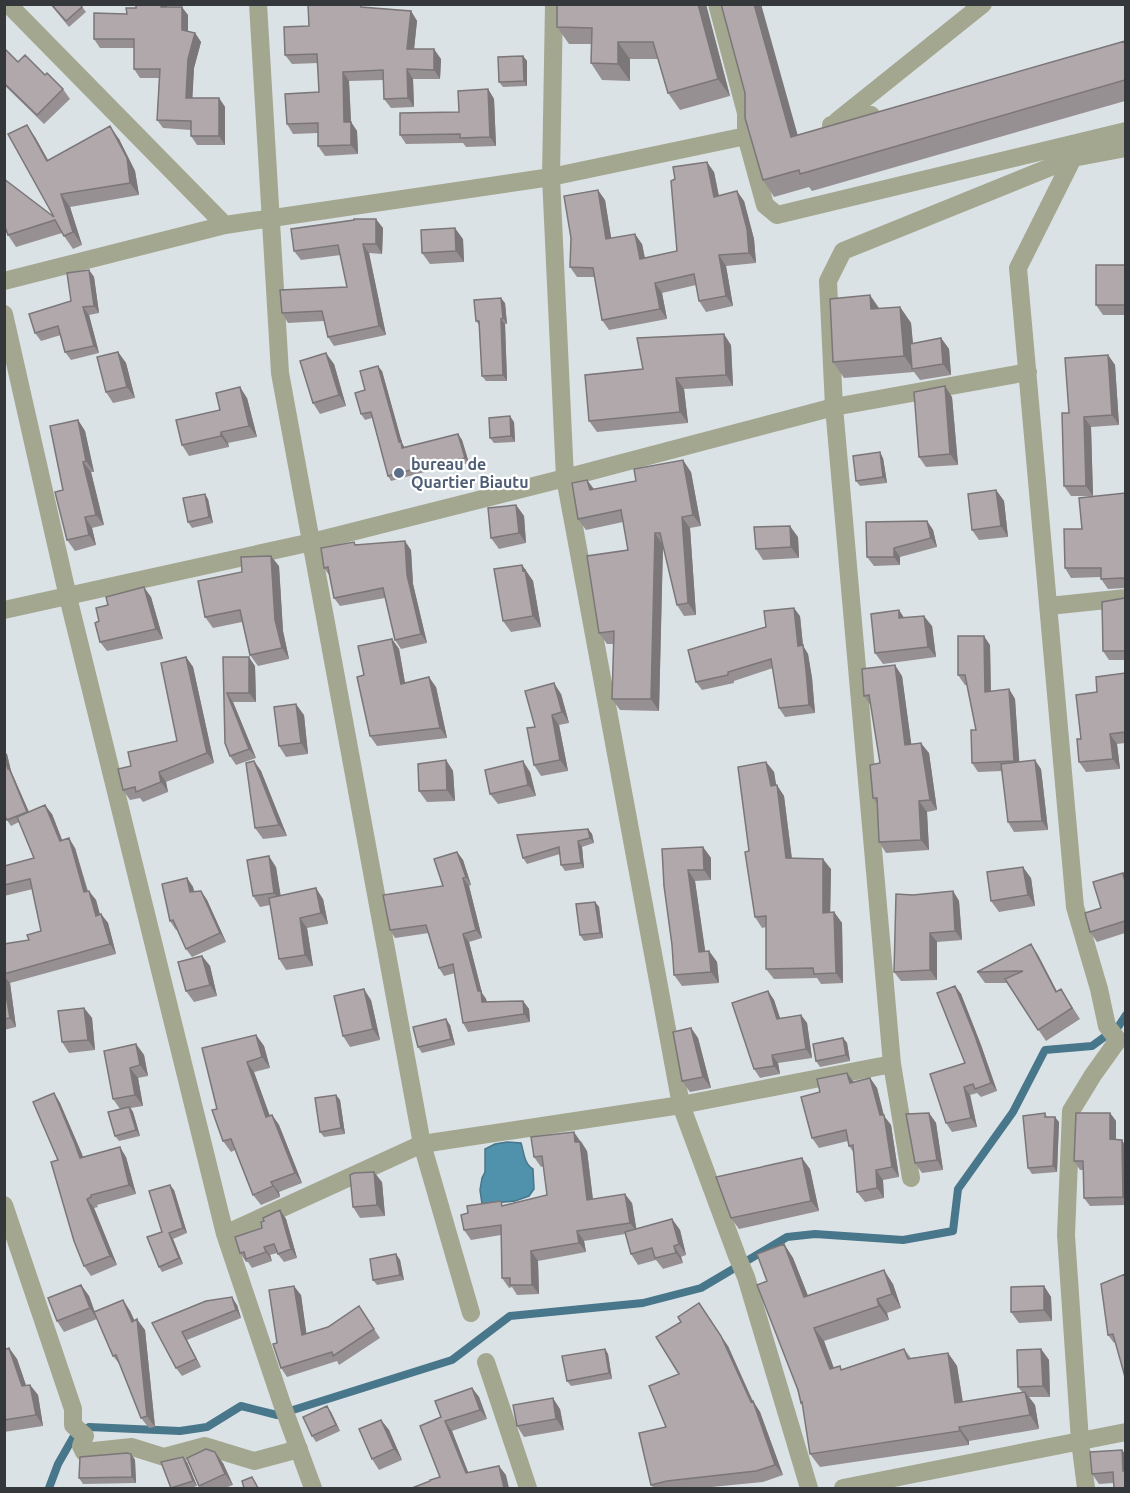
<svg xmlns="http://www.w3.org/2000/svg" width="1130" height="1493" font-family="Ubuntu,sans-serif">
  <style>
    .water { fill: #5091ac; stroke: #48768a; stroke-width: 1.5 }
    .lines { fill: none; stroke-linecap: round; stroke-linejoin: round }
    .stream { stroke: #48768a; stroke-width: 8 }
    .minor { stroke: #a4a78f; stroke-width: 18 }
    .wall { fill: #979093 }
    .shaded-wall { fill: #7b7678 }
    .building { fill: #b0a8ab; stroke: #7b7678; stroke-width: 1.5 }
    .service-dot { fill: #5c6f8a; stroke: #fff; stroke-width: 2 }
    .labels { text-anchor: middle; stroke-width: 4.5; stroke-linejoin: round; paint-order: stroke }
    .service-label { font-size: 16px; font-weight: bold; fill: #4e5e75; stroke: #fff; text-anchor: start }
  </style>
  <rect width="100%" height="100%" fill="#dbe2e6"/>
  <path class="water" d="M507,1142L521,1143C524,1152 524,1164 533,1169L534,1189L529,1196L515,1201L482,1204L480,1190L482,1178L485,1172V1149L495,1144Z"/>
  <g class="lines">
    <path class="stream" d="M49,1488L58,1464L74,1436L89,1427L180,1431L207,1427L241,1406L277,1415L452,1360L510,1316L643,1303L701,1288L787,1237L815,1234L903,1240L953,1231L958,1189L1013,1112L1045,1050L1092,1046L1118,1027L1126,1015"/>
    <path class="minor" d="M8,4L225,225
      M258,4L280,373L422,1144L471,1313
      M554,4L551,177L565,478L681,1105L737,1256L746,1277L809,1488
      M717,4L746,113V136L765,205L777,215L1126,131
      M837,121L983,4
      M831,125L871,115
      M1073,158L1018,268L1075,907L1099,989L1107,1026L1118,1040L1093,1075L1071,1111L1066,1235L1080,1441L1086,1488
      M4,281L225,225L551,177L746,136
      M4,314L68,597L225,1234L282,1404L313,1488
      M1049,606L1126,598
      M4,610L312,542L565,478L834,407L1028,372
      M911,1178L892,1064L834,407L828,281L843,251L1073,158L1126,148
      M4,1205L73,1409V1425L85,1436L81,1446L84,1452L132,1447L164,1457L205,1446L254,1461L299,1449
      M225,1234L422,1144L681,1105L892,1064
      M486,1362L528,1488
      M843,1488L1126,1432"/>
  </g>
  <path class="wall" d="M50,4H80L86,12L69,27Z
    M136,4H167V7L188,15V32L195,33L201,42L194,68L192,98H219L225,107V145H197L191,136V130L163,128L157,120L159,78H140L134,69V48H100L94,39L136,8Z
    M364,7L411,11L417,21L414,49L441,59L440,79H413L414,107L391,108L384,99V80L349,81L351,122L357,131L358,154L325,156L318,146V133L293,134L287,124L319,92L318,63L292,64L285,55L309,26Z
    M706,7L730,96L680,110L668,93L658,59H630V81L602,80L591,63V44H569L557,27Z
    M1125,41V101L812,191L809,187L774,197L763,180L745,93L798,135Z
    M4,48L18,62L45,75L63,89L70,99L44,124L4,85Z
    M523,56L527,61V86L503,87L499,82Z
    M488,89L494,99L496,146L466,147L463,143L406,144L400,135L459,112Z
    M35,137L48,160L119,139L135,171L139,195L70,207L82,245L73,249L62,233L16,247L8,235L54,217Z
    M714,172L719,196L744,201L754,239L756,263L726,266L733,306L706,312L699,301L696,285L662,293L667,319L609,330L602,320L595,277H577L570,267L605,200L611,238L642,244L645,258L677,251Z
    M383,228L382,254L369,253L386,335L334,346L328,337L324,321L288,323L282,313L347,287L341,255L301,260L294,251Z
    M463,239L464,262L430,264L422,253Z
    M1125,265V315H1103L1096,305Z
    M89,270L94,277L99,313L89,315L99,353L71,360L65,352L61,335L41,341L35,333L71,301Z
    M505,303L507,324H505L507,381H486L482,376L480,326L476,321Z
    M900,307L911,323L913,343L941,338L949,349L951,375L920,380L914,372L844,378L833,362L879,309Z
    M731,345L733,386L684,389L688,423L597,432L589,421L643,369Z
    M118,352L126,363L135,398L113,403L106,392Z
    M1108,355L1115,365L1119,425L1091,427L1093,496H1071L1064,486L1069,413Z
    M334,364L346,406L320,414L313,403Z
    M382,371L402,443L405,448L458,434L462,440L469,463L448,468L447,466L391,481L388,476L372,418L365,420L361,414L365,390Z
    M952,397L958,465L926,467L919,457Z
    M247,398L257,437L228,443L229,447L189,456L182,445L220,410Z
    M78,420L85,431L94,472H91L104,525L92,528L96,545L75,551L67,540L63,490Z
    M514,422L515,442L494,443L490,438Z
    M883,458L887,483L860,486L856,481Z
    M691,472L701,526L690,528L696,615L684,616L677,605L663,545L659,711L620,710L612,699L614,644H607L599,633L628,550L623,522L586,530L578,519L587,480L594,489Z
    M996,490L1004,501L1008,537L979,540L972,530Z
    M1125,493V588L1108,589L1101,579V577L1071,578L1065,568L1082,529Z
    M208,499L213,523L192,528L188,522Z
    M516,505L524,516L526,543L499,549L491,538Z
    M927,521L933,530L937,547L900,557V565L874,566L867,557Z
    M798,537L799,558L763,560L756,549Z
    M356,544L411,550L413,584L427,643L401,649L395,640L385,598L340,606L334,598L329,575L324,568Z
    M522,565L533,581L541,627L511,632L503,621Z
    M279,566L283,631L289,659L258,666L250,655L242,622L213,628L205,617Z
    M151,597L163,639L107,651L100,642L99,621Z
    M1125,598V660H1109L1103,651Z
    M899,610L904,618L932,626L936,657L883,664L875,653Z
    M800,616L803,646L808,654L812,678L815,713L785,717L779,708L773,668L734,681V683L702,690L696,682L766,627Z
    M392,639L399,649L405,683L436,687L447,738L377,746L370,736L364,675Z
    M990,645L991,692L1009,689L1015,699L1019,762L1041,769L1048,830L1014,832L1008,822L1002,771L978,772L972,763L976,730L967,685H965L958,675Z
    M186,657L193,667L214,763L166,782L168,792L143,802L140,798L130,800L123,790L131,766L177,741Z
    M223,657L255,666L256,702H233L256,758L236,765L230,756Z
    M1125,673V743L1117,744L1120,769L1086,772L1079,762L1081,739Z
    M902,676L911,744L929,753L937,810L927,812L929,850L886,853L879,842L877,804L873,798L880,763L871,706L864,696Z
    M561,694L569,723L559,725L568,771L541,776L534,765L535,727Z
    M304,715L308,754L286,757L279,746Z
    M7,754L11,771L29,812L52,814L62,840L75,848L88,891L96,900L100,915L101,914L108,923L116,954L10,983L16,1027L4,1030V944L29,940L41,931L33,889L4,896V866L34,858L19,822L11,826L7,820Z
    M446,760L453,771L455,801L427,802L419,791Z
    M254,761L261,771L287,836L263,839L255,828Z
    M766,762L774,772L776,785L784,796L792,858L831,869L830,913L834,912L842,923L843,983L821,984L817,978L774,979L766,969V927L762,928L755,917L749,851Z
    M530,772L536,796L498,804L490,794Z
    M588,829L592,834L594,843L582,847L584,868L565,871L561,865L560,854L527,864L523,858Z
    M703,847L711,858V880L695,881L705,952L709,951L717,962L719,983L682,986L674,975L672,945L664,886Z
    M457,852L463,860L471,885L469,886L482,938L469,942L482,993L486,999L487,1002L523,1001L529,1009L530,1022L468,1032L463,1023L455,973L444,976L439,968L429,933L395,938L390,930L443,886Z
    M276,867L280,895L323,899L328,924L307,928L313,966L286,970L279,959L270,905L260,907L253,896Z
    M1125,876V933L1097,942L1090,932L1101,908Z
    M187,878L193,887L194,892L201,891L207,900L226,942L192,957L186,949L177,930H176L170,921Z
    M1031,878L1035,906L999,912L991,901Z
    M953,891L959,901L962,940L937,942V980L901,981L894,972L913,895Z
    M595,902L599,907L603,938L584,941L580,935Z
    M1031,944L1038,955L1057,992L1061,989L1080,1019L1046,1041L1007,983H985L977,972Z
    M202,956L210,966L217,996L194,1002L186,991Z
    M955,986L961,994L981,1045L997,1091L981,1097L977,1093L970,1095L977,1127L952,1132L946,1123L965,1063Z
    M768,991L774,1000L780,1018L801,1015L807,1023L812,1058L778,1063L780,1074L760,1078L754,1069Z
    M371,1000L380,1040L350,1047L343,1036Z
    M84,1008L92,1018L95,1050L69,1053L62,1042Z
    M450,1025L455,1045L422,1053L418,1047Z
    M691,1028L698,1038L711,1088L690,1092L682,1081Z
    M256,1035L264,1046L270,1068L254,1072L269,1116L272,1115L279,1125L302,1183L279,1192L280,1197L261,1205L253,1195L235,1150L231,1152L223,1141L217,1109Z
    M843,1038L847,1043L850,1061L820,1067L816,1061Z
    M136,1044L144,1055L148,1076L138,1078L143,1106L131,1108L133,1112L140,1136L119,1141L115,1136L120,1109L113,1099Z
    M847,1073L854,1082L870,1078L877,1088L884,1116L891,1125L899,1177L883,1180L884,1198L865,1202L857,1192L854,1153L849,1146L848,1141L819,1148L812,1138L820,1092Z
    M54,1093L60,1103L83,1157H126L136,1194L97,1205L98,1207L94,1208L117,1265L91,1276L84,1266L58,1160Z
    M336,1095L340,1100L345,1134L324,1137L320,1132Z
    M929,1113L936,1123L943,1170L922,1173L915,1163Z
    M1045,1113L1047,1117L1059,1122L1057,1172L1032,1174L1028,1168Z
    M1110,1113L1116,1121V1139L1125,1145V1205L1090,1206L1084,1198V1170H1080L1074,1161Z
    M581,1141L587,1151L593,1199L632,1203L636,1229L672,1219L680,1230L686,1255L681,1257L683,1263L663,1269L656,1260L638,1265L631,1254L625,1234L584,1241L586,1252L538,1261L539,1294L517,1295L512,1287L509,1288L502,1278L501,1235L471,1240L464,1230L504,1205L547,1195L544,1166L541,1167L534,1157Z
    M810,1169L819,1211L739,1229L731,1218Z
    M382,1182L385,1216L360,1218L353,1207Z
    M174,1190L187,1233L173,1239L183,1264L162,1272L159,1267L162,1232Z
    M280,1210L286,1219L297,1258L284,1262L277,1253L270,1255L272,1261L252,1268L248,1262H246L240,1253L262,1228L264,1221Z
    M784,1244L793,1258L808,1296L893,1284L901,1308L887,1313L889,1320L824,1341L834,1368L843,1369L904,1349L911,1358L948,1353L957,1366L963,1402L1022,1392L1018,1387L1041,1349L1049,1360L1050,1397H1029L1035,1405L1039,1429L969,1441V1445L820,1467L810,1454L803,1406L801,1403L767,1281Z
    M396,1254L400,1260L404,1280L377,1285L373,1280Z
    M1101,1284L1115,1342L1114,1343L1108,1335Z
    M81,1285L89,1296L95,1312L123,1300L130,1311L135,1321L145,1330L155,1427L149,1428L141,1418L121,1366L113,1356L97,1319L64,1332L57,1321Z
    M1044,1286L1051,1297L1052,1321L1019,1323L1011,1312Z
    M301,1295L306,1334L328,1327L359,1306L380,1338L339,1365L337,1361L287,1377L281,1368L277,1343Z
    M237,1305L241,1318L187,1340L201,1367L182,1376L176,1368L152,1323Z
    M728,1346L753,1401L760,1412L783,1475L763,1482L701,1488H654L651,1485L666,1427Z
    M9,1348L17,1359L26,1385H30L38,1395L43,1426L4,1432V1350Z
    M605,1349L608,1354L612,1379L571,1386L567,1381Z
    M472,1388L479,1397L487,1419L452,1431L468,1473L506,1475L440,1477L441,1417Z
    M560,1409L564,1430L524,1437L517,1426Z
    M331,1412L340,1431L316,1442L312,1436Z
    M381,1420L389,1430L402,1460L379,1470L372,1459Z
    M1122,1450L1125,1454V1488L1113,1483L1099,1484L1092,1474Z
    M131,1454L135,1460L136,1483L83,1484L79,1478Z
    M187,1462L197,1486L191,1488H171Z
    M223,1463L233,1485L225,1488H202L199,1486Z"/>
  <path class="shaded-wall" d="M161,4H167V16L161,7Z
    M698,4H706L730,96L718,79Z
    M754,4H761L803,154L791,137Z
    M182,7L188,15V39L182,30Z
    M411,11L417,21L413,59L407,49Z
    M195,33L201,42L194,68L192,107L186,98L188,59Z
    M618,42L630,59V81L618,64Z
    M434,49L441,59L440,79L434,70Z
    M523,56L527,61V86L524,81Z
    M407,69L413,79L414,107L408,98Z
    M343,72L349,81L351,122L357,131L358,154L351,145L344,122Z
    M488,89L494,99L496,146L490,137Z
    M219,98L225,107V145L219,136Z
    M27,125L35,137L55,173L47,161Z
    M110,126L119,139L135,171L139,195L130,183Z
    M707,162L714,172L721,207L714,197Z
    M598,190L605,200L613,249L606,239Z
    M737,191L744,201L754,239L756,263L749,253Z
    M61,194L70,207L82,245L73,232Z
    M376,219L383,228L382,254L376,244Z
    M455,228L463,239L464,262L456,251Z
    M635,234L642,244L647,269L640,259Z
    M363,244L369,253L386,335L379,326Z
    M719,255L726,266L733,306L726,296Z
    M89,270L94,277L99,313L94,306Z
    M655,283L662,293L667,319L660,309Z
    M870,295L881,311L871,309Z
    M501,298L505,303L507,324L503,318Z
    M83,307L89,315L99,353L94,346Z
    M900,307L911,323L915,369H913L904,356Z
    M501,319L505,324L507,381L503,375Z
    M724,334L731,345L733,386L726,375Z
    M941,338L949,349L951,375L943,364Z
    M118,352L126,363L135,398L127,387Z
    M326,353L334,364L346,406L339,395Z
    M1108,355L1115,365L1119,425L1112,415Z
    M378,366L382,371L402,443L404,447L406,454L399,442Z
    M676,378L684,389L688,423L680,412Z
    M945,386L952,397L958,465L950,454Z
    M240,387L247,398L257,437L249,426Z
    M510,416L514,422L515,442L511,436Z
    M1084,417L1091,427L1093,496L1086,486Z
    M78,420L85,431L94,472L86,461Z
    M221,432L228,443L229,447L221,436Z
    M458,434L462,440L469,463L465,458Z
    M880,452L883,458L887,483L883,477Z
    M683,460L691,472L701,526L693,515Z
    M83,462L91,472L104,525L96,515Z
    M587,480L595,491L590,490Z
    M996,490L1004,501L1008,537L1001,526Z
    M205,494L208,499L213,523L209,517Z
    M516,505L524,516L526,543L519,533Z
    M85,517L92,528L96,545L89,535Z
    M682,517L690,528L696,615L688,603Z
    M927,521L933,530L937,547L931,538Z
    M790,526L798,537L799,558L791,547Z
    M655,533L663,545L659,711L651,699Z
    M405,541L411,550L413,584L427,643L421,634L407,575Z
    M894,548L900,557V565L894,557Z
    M271,556L279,566L283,631L289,659L282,648L275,620Z
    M522,565L533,581L541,627L533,616Z
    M144,587L151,597L163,639L156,629Z
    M794,608L800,616L803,646L808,654L812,678L815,713L809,705L798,646Z
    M899,610L906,621L899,618Z
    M924,616L932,626L936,657L928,647Z
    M984,636L990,645L991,702L985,692Z
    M392,639L399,649L407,694L401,684Z
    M186,657L193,667L214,763L207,753Z
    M249,657L255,666L256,702L249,693Z
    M895,665L902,676L913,756L905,745Z
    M429,677L436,687L447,738L440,728Z
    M554,683L561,694L569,723L562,712Z
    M1009,689L1015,699L1020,771L1014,761Z
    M227,693L233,702L256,758L249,749Z
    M296,704L304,715L308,754L301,743Z
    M552,715L559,725L568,771L560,760Z
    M1110,734L1117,744L1120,769L1113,759Z
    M921,743L929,753L937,810L930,800Z
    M4,751L7,754L11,771L31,817L27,812L8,769L4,756Z
    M446,760L453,771L455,801L447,790Z
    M1035,760L1041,769L1048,830L1042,821Z
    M254,761L261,771L287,836L279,825Z
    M523,761L530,772L536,796L528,785Z
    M766,762L774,772L778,796L771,786Z
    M159,772L166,782L168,792L161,782Z
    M777,785L784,796L793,869L786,858Z
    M919,801L927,812L929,850L921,840Z
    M45,805L52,814L66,850L60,841Z
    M588,829L592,834L594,843L590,838Z
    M69,838L75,848L90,901L84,892Z
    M578,841L582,847L584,868L581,863Z
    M703,847L711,858V880L704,870Z
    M457,852L463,860L471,885L466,877Z
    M269,856L276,867L282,903L274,893Z
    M823,859L831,869L830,923L823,913Z
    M1023,867L1031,878L1035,906L1028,895Z
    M688,870L695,881L707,963L699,952Z
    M187,878L193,887L196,901L190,892Z
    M463,878L469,886L482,938L476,930Z
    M316,888L323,899L328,924L321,913Z
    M89,891L96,900L103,925L96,916Z
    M201,891L207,900L226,942L220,933Z
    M953,891L959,901L962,940L955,931Z
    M595,902L599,907L603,938L600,933Z
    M834,912L842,923L843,983L836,973Z
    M101,914L108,923L116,954L110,944Z
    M300,918L307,928L313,966L305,955Z
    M930,933L937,942V980L930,970Z
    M463,934L469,942L482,993L486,999L488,1010L482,1002L478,991Z
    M1031,944L1038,955L1063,1003L1056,992Z
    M709,951L717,962L719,983L711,972Z
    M202,956L210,966L217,996L210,985Z
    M4,976L10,983L16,1027L10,1018L4,983Z
    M955,986L961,994L981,1045L997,1091L991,1083Z
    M364,989L371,1000L380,1040L373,1029Z
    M768,991L774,1000L783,1027L777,1019Z
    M523,1001L529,1009L530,1022L524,1014Z
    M84,1008L92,1018L95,1050L88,1040Z
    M801,1015L807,1023L812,1058L806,1049Z
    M446,1019L450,1025L455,1045L451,1039Z
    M691,1028L698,1038L711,1088L703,1077Z
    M256,1035L264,1046L270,1068L262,1057Z
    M843,1038L847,1043L850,1061L846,1055Z
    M136,1044L144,1055L148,1076L140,1065Z
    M772,1055L778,1063L780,1074L774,1066Z
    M247,1062L254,1072L274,1127L266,1117Z
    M130,1068L138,1078L143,1106L135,1095Z
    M847,1073L854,1083H850Z
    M870,1078L877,1088L884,1116L891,1125L899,1177L892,1167Z
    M964,1087L970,1095L977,1127L971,1118Z
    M54,1093L60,1103L82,1154L86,1167L80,1158Z
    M336,1095L340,1100L345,1134L341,1128Z
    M129,1107L133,1112L140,1136L136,1130Z
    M929,1113L936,1123L943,1170L937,1160Z
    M1110,1113L1116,1121V1148L1110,1139Z
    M272,1115L279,1125L302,1183L295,1173Z
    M1055,1117L1059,1122L1057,1172L1053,1166Z
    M574,1132L587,1151L594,1209L587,1200L575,1142Z
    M1122,1140L1125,1145V1200L1123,1197Z
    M120,1147L126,1157L136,1194L129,1185Z
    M802,1158L810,1169L819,1211L811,1201Z
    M876,1170L883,1180L884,1198L877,1188Z
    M374,1172L382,1182L385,1216L377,1205Z
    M271,1182L279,1192L280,1197L273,1186Z
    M170,1185L174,1190L187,1233L183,1228Z
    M625,1194L632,1203L637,1232L630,1223Z
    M87,1199L94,1208L117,1265L110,1256Z
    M280,1210L286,1219L297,1258L291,1249Z
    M672,1219L680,1230L686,1255L679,1244Z
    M577,1231L584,1241L586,1252L579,1243Z
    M169,1233L173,1239L183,1264L179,1258Z
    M784,1244L793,1258L814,1311L804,1297Z
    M674,1246L681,1257L683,1263L676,1253Z
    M264,1247L270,1255L272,1261L266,1252Z
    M531,1251L538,1261L539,1294L532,1285Z
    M396,1254L400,1260L404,1280L400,1275Z
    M884,1270L893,1284L901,1308L892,1294Z
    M81,1285L89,1296L97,1319L90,1308Z
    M294,1286L301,1295L308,1344L302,1335Z
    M1044,1286L1051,1297L1052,1321L1044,1310Z
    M232,1297L237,1305L241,1318L236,1310Z
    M877,1299L887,1313L889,1320L879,1306Z
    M123,1300L130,1311L138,1329L137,1319L145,1330L155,1427L147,1416L132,1322Z
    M699,1303L728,1346L754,1405L753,1401L760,1412L783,1475L775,1465L751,1402Z
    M814,1328L824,1341L839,1383L830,1369Z
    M182,1332L187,1340L201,1367L196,1359Z
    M9,1348L17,1359L30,1397L22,1386Z
    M605,1349L608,1354L612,1379L609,1373Z
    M1041,1349L1049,1360L1050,1397L1043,1386Z
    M948,1353L957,1366L965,1417L955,1403Z
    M30,1385L38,1395L43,1426L36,1415Z
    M472,1388L479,1397L487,1419L480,1410Z
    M1025,1392L1035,1405L1039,1429L1030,1415Z
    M553,1398L560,1409L564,1430L556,1419Z
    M327,1406L331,1412L340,1431L336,1425Z
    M381,1420L389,1430L402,1460L394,1449Z
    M445,1421L452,1431L472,1482L466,1473Z
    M959,1427L969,1441V1445L960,1431Z
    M1122,1450L1125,1454V1474L1123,1471Z
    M215,1452L223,1463L233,1485L225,1474Z
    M131,1454L135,1460L136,1483L132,1477Z
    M183,1457L187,1462L197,1486L193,1481Z
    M499,1466L506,1475L509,1488H504Z"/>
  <path class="building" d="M51,4H80L82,7L66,21Z
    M136,4H161V7H182V30L195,33L188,59L186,98H219V136H191V121L157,120L160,69H134V39H94V13L127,14L126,8H136Z
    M308,4H361V7L411,11L407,49H434V70L407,69L408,98L384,99L383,70L343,72L344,122H351V145L318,146V123L287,124L285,94L319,92L317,54L285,55L284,27L309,26Z
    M557,4H698L718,79L668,93L653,42H618V64L591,63L592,28L557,27Z
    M721,4H754L791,137L1125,41V80L800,174L799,170L763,180L745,118V93Z
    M4,48L18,62L25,55L45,75L47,73L63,89L37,115L4,83Z
    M523,56L524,81L499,82L498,57Z
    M488,89L490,137L460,138V134L400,135V113L459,112L458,91Z
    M27,125L47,161L110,126L127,158L130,183L61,194L73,232L64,236L55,220L8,235L4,224V179L54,217L8,134Z
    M707,162L714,197L737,191L747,229L749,253L719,255L726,296L699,301L694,274L655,283L660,309L602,320L593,268L570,267L571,238L564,196L598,190L606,239L635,234L640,259L677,251L671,181L675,179L673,167Z
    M354,219H376V244H363L379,326L328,337L322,311L282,313L280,290L347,287L338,245L294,251L291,229L354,220Z
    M455,228L456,251L422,253L421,230Z
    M1096,265H1125V305H1096Z
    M89,270L94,306L83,307L94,346L65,352L58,326L35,333L29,314L71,301L67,273Z
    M870,295L871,309L900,307L904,356L833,362L830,299Z
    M501,298L503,318L501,319L503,375L482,376L479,321H476L474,300Z
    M724,334L726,375L676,378L680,412L589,421L585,375L643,369L637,338Z
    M941,338L943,364L912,369L910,344Z
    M118,352L127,387L106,392L97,357Z
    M326,353L339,395L313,403L300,361Z
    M1108,355L1112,415L1084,417L1086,486H1064L1062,413H1069L1065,358Z
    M378,366L399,442L401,441L402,448L458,434L465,458L444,463V461L388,476L371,412L361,414L355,393L365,390L360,371Z
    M945,386L950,454L919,457L914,392Z
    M240,387L249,426L221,432V436L182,445L176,420L220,410L216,393Z
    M510,416L511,436L490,438L489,418Z
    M78,420L86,461L83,462L96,515L85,517L89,535L67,540L55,492L63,490L50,426Z
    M880,452L883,477L856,481L853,456Z
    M683,460L693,515L682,517L688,603L677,605L660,533H655L651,699H612L614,631L599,633L587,556L628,550L621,510L578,519L572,483L587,480L590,490L636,481L634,469Z
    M996,490L1001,526L972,530L968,494Z
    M1125,493V580L1123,578L1101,579V568H1065L1064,529H1082L1079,498Z
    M205,494L209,517L188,522L183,498Z
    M516,505L519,533L491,538L488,508Z
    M927,521L931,538L894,548V557H867L866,522Z
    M790,526L791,547L756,549L754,527Z
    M405,541L407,575L421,634L395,640L383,588L334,598L328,567L324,568L321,548L354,542L355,545Z
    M271,556L275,620L282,648L250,655L240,610L205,617L198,581L242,572L241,557Z
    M522,565L523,571L525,570L533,616L503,621L494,569Z
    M144,587L156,629L100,642L95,623L99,621L96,608L108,605L106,597Z
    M1125,598V651H1103L1102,602Z
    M794,608L798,646L803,645L806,670L809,705L779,708L771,659L728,672V675L696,682L688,650L766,627L764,611Z
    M899,610V618L924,616L928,647L875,653L871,614Z
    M958,636H984L985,692L1009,689L1014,761L972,763L971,730H976L965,675H958Z
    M392,639L401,684L429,677L440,728L370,736L357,677L364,675L358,646Z
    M186,657L207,753L159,772L161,782L136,792L135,787L123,790L118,769L131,766L128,752L177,741L161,663Z
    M223,657H249V693H227L249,749L230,756L225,743Z
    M895,665L905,745L921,743L930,800L919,801L921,840L879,842L877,798H873L870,765L880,763L869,695L864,696L862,669Z
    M1125,673V732L1110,734L1113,759L1079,762L1077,739H1081L1076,695L1097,692L1096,677Z
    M554,683L562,712L552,715L560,760L534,765L527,728L535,727L525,691Z
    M296,704L301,743L279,746L274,707Z
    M4,756L8,769L9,768L27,812L7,820L4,815Z
    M446,760L447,790L419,791L418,764Z
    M1035,760L1042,821L1008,822L1001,764Z
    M254,761L279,825L255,828L246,763Z
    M523,761L528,785L490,794L485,770Z
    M766,762L771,786L777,785L786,858L823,859V913L834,912L836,973L814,974L813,968L766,969V916L755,917L745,852L749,851L738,767Z
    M45,805L60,841L69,838L84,892L89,891L96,916L101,914L110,944L4,974V944L29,940L27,935L41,931L30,879L4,885V866L34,858L17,817Z
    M588,829L590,838L578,841L581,863L561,865L559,847L523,858L517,835Z
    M703,847L704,870H688L699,952L709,951L711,972L674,975L672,945L664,886L662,849Z
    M457,852L466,877L463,878L476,930L463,934L478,991H481L482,1002L523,1001L524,1014L463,1023L453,964L439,968L426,925L390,930L383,895L443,886L434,859Z
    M269,856L274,893L253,896L247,860Z
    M1023,867L1028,895L991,901L987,872Z
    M1123,873L1125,881V921L1090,932L1085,913L1101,908L1093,882Z
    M187,878L190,892L201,891L220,933L186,949L173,920L170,921L162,884Z
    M316,888L321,913L300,918L305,955L279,959L269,898Z
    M953,891L955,931L930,933V970L894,972L896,894L913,895Z
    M595,902L600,933L580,935L576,904Z
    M1031,944L1056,992L1061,989L1072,1008L1038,1030L1005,979L1023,971L977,972Z
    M202,956L210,985L186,991L178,962Z
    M4,983L10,1018L4,1019Z
    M955,986L975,1036L991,1083L975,1089L973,1084L964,1087L971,1118L946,1123L930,1074L965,1063L937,993Z
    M364,989L373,1029L343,1036L334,996Z
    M768,991L777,1019L801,1015L806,1049L772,1055L774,1066L754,1069L732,1003Z
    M84,1008L88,1040L62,1042L58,1011Z
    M446,1019L451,1039L418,1047L413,1027Z
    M691,1028L703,1077L682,1081L673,1032Z
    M256,1035L262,1057L247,1062L266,1117L272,1115L295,1173L271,1182L273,1186L253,1195L231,1139L223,1141L212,1110L217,1109L202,1048Z
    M843,1038L846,1055L816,1061L813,1044Z
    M136,1044L140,1065L130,1068L135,1095L113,1099L104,1051Z
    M847,1073L850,1083L870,1078L880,1115H884L892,1167L876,1170L877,1188L857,1192L853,1145L849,1146L846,1130L812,1138L801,1097L820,1092L817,1079Z
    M54,1093L75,1144L80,1158L120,1147L129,1185L91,1195V1197L87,1199L110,1256L84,1266L74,1241L51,1162L58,1160L33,1102Z
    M336,1095L341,1128L320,1132L315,1098Z
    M129,1107L136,1130L115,1136L108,1112Z
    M929,1113L937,1160L915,1163L906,1114Z
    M1045,1113V1117H1055L1053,1166L1028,1168L1023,1116Z
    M1076,1113H1110V1139L1122,1140L1123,1197L1084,1198L1083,1161H1074Z
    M574,1132L575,1142H580L587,1200L625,1194L630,1223L577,1231L579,1243L531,1251L532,1285H510V1278H502L501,1225L464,1230L461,1215L468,1213L467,1206L501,1201L502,1206L547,1195L542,1156L534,1157L531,1137Z
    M802,1158L811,1201L731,1218L716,1177Z
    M374,1172L377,1205L353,1207L350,1175L354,1173Z
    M170,1185L183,1228L169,1233L179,1258L159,1267L147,1237L162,1232L149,1191Z
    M280,1210L291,1249L278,1254L274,1244L264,1247L266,1252L246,1259L244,1252L240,1253L235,1237L262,1228L261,1222L264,1221L263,1218Z
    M672,1219L679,1244L674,1246L676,1253L655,1258L652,1248L631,1254L625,1232Z
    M784,1244L804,1297L884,1270L892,1294L877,1299L879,1306L814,1328L830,1369L840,1366L841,1370L904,1349L908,1359L948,1353L955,1403L1025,1392L1030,1415L959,1427L960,1431L810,1454L802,1402L801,1403L798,1390L757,1285L767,1281L757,1254Z
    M396,1254L400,1275L373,1280L370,1259Z
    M1125,1274V1377L1113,1334L1108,1335L1101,1284Z
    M81,1285L90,1308L57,1321L48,1298Z
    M294,1286L302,1335L328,1327L359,1306L374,1329L333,1356L332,1352L281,1368L273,1344L277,1343L269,1290Z
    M1044,1286V1310L1011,1312V1287Z
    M232,1297L236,1310L182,1332L196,1359L176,1368L152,1323L206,1301Z
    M123,1300L132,1322L137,1319L147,1416L141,1418L116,1355L113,1356L94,1312Z
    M699,1303L721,1336L751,1402L753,1401L775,1465L756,1471L667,1481L651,1485L639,1433L666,1427L649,1386L679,1374L656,1337L681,1322L678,1317Z
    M9,1348L22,1386L30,1385L36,1415L4,1420V1350Z
    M605,1349L609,1373L567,1381L562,1356Z
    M1041,1349L1043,1386L1018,1387L1017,1350Z
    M472,1388L480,1410L445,1421L466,1473L499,1466L504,1488H412L430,1481V1480L440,1477L420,1426L441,1417L435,1401Z
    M553,1398L556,1419L517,1426L513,1405Z
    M327,1406L336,1425L312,1436L303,1417Z
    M381,1420L394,1449L372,1459L359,1429Z
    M206,1449L215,1452L225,1474L199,1486L187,1458Z
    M1122,1450L1123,1471H1125V1488H1114L1113,1472L1092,1474L1090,1452Z
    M127,1453L131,1454L132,1477L79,1478L80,1457Z
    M183,1457L193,1481L171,1488L161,1462Z
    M252,1477L258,1488H244L242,1481Z"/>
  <circle class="service-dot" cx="399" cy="473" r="6"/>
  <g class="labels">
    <g class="service-label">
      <text x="411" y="470">bureau de<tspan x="411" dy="18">Quartier Biautu</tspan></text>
    </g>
  </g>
  <rect width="1130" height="1493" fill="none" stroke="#35383a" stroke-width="12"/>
</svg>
